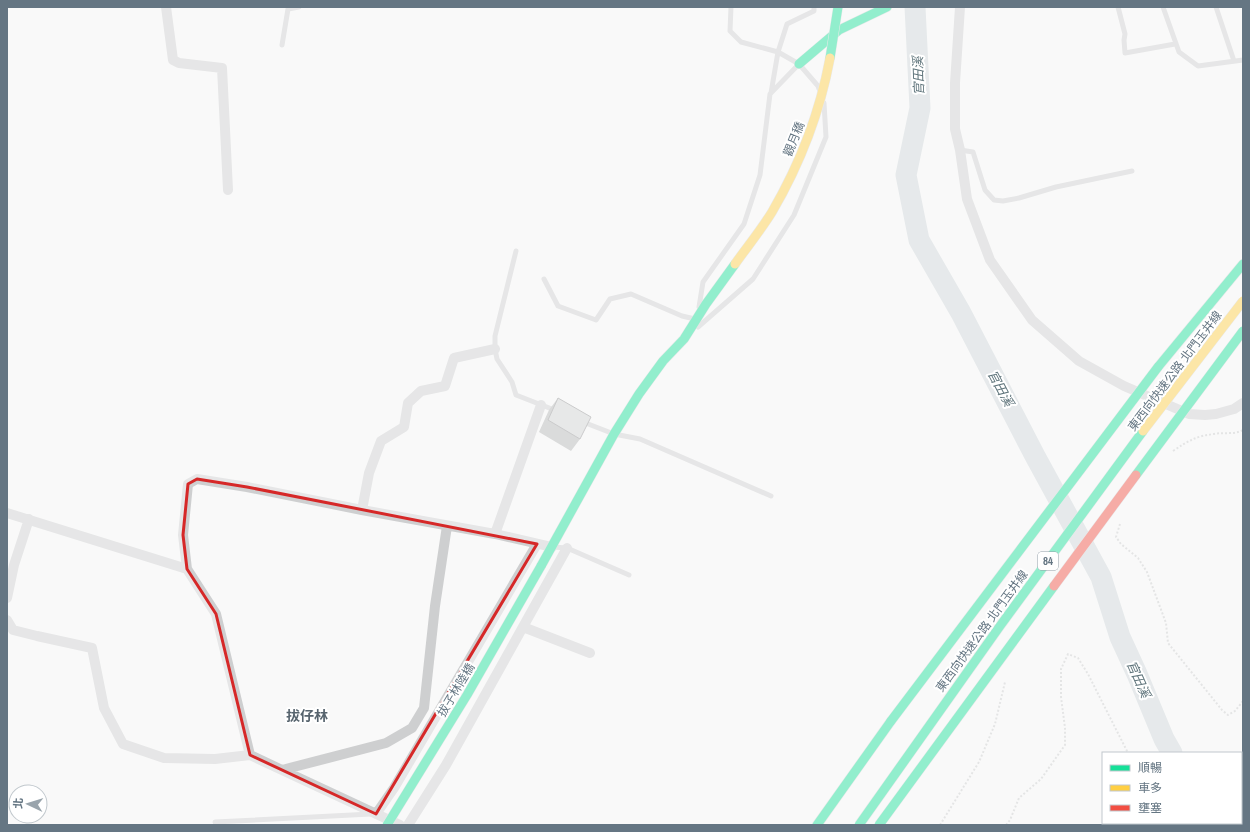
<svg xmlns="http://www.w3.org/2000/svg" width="1250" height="832" font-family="'Archivo Narrow','Noto Sans TC',sans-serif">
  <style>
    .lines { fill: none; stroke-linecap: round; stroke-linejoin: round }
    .river { stroke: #ced6d9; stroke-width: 21 }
    .fast-casing { stroke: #d5d6d7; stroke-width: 10 }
    .path { stroke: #cbcccd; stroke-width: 2; stroke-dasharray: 2 2; stroke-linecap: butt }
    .lane { stroke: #cecfd0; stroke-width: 5 }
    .street { stroke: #cecfd0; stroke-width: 10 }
    .fast { stroke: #16e098; stroke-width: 9 }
    .fast-bridge-casing { stroke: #d5d6d7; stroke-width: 10; stroke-linecap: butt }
    .slow-bridge-casing { stroke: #d5d6d7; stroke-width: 10; stroke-linecap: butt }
    .jam-bridge-casing { stroke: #d5d6d7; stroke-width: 10; stroke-linecap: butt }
    .fast-bridge { stroke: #16e098; stroke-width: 9 }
    .slow-bridge { stroke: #ffcf43; stroke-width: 9 }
    .jam-bridge { stroke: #f24e42; stroke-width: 9 }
    .wall { fill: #b3b5b5 }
    .building { fill: #d0d2d3; stroke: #929394 }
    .marked { fill: none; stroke: #d62828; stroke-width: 3; stroke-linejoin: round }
    .labels { text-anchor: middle; stroke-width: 4; stroke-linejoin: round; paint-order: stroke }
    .shield { fill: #fff; stroke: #939fa8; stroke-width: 1 }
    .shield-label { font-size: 11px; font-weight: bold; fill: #657683 }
    .street-label { font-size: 12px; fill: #657683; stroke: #fff }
    .water-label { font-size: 13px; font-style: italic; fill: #60757c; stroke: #fff }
    .quarter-label { font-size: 14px; font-weight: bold; fill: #57646e; stroke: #fff }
  </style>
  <rect width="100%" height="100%" fill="#f9f9f9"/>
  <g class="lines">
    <path class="river" d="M915,7L920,108L906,175L919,240L961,313L1035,456L1101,577L1120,637L1137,674L1164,739L1172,753
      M1206,823V825"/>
    <defs>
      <path id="fast" d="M799,64L839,30L887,7
        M1158,367L1243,264
        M541,566L614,434L639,394L663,361L684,339L706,304L735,264
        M817,825L891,721"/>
    </defs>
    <use href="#fast" class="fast-casing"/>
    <path class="path" d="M1173,451C1188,441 1196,436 1214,434C1224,432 1234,435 1243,430
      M1120,524L1116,537L1121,544L1138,558L1147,572L1166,623L1168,643L1222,710L1228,715L1235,711L1243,701
      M1150,823V825
      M940,825L979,762L995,724L1005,682
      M1006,825L1010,820L1019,798L1041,779L1065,745V728L1061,697V669L1068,654L1078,658L1088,674L1128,753"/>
    <path class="lane" d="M731,7L730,31L741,42L778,52L799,64L818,86L819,89
      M1118,7L1125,34L1124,40L1125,53L1175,44
      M1163,7L1179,52L1198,66L1243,60
      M1216,7L1234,61
      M282,45L288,9L299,7
      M771,93L778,52L787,24L814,11V7
      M960,150L973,152L985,190L994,200L1003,201L1019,198L1056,187L1132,171
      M516,251L495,336V349L497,359L512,382L516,395L557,411
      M544,279L558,306L596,320L610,299L631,294L682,316L695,319
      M699,307L703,282L744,224L760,175L770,94L799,64
      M698,327L753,279L794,215L826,137L824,103
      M583,422L614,434L640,439L771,496
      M553,547L567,548L629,575
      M215,822L371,814"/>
    <path class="street" d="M166,7L173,60L179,63L222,68L228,190
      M960,7L955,83V129L960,150L967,199L990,260L1032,320L1079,361L1124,386L1189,414L1205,415L1216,414L1234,409L1243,403
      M362,510L369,473L381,441L404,427L408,403L421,391L445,386L454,358L495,349
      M7,513L187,569
      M447,526L435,606L424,708L412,728L386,743L282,770L250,755L216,614L187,569L183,535L188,484L197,479L247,487L362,510L495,534L552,547
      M495,534L541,405
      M7,598L14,565L29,519
      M7,620L13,630L37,636L92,648L104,708L123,744L164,758L215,759L250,755
      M523,627L590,653
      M282,770L400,825
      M376,814L394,788L537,544
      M408,825L446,765L567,548"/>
    <use href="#fast" class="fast"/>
    <defs>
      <path id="fast-bridge" d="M830,58L838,7
        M1136,475L1243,331
        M891,721L1158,367
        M387,825L467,695L541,566
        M859,825L1000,626L1143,431
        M879,825L1054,586"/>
      <path id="slow-bridge" d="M735,264C747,247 761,230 772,212C800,164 820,112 830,58
        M1143,431L1243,301"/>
      <path id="jam-bridge" d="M1054,586L1136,475"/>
    </defs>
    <use href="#fast-bridge" class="fast-bridge-casing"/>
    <use href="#slow-bridge" class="slow-bridge-casing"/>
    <use href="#jam-bridge" class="jam-bridge-casing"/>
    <use href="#fast-bridge" class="fast-bridge"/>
    <use href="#slow-bridge" class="slow-bridge"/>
    <use href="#jam-bridge" class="jam-bridge"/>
  </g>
  <path class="wall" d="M558,398L580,439L571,451L539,432L549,410Z"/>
  <path class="building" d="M558,398L591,417L580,439L548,420Z"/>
  <path d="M0 0H1250V832H0ZM197,479L247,487L537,544L376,814L250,755L216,614L187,569L183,535L188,484Z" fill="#f9f9f9" fill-opacity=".55" fill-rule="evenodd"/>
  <path class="marked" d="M197,479L247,487L537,544L376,814L250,755L216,614L187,569L183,535L188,484Z"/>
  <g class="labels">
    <rect class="shield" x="1038" y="552" width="20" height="18" rx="3"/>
    <g class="shield-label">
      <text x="1048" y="565">84</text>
    </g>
    <g class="street-label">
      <text transform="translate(794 139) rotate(-68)" y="4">觀月穚</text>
      <text transform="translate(1175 371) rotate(-53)" y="4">東西向快速公路 北門玉井線</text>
      <text transform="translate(982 631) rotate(-54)" y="4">東西向快速公路 北門玉井線</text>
      <text transform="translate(456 690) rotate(-59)" y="4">拔子林陸橋</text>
    </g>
    <g class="water-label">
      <text transform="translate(918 76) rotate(-92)" y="5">官田溪</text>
      <text transform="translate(1001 388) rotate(62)" y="5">官田溪</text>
      <text transform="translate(1139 679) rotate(66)" y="5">官田溪</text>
    </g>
    <g class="quarter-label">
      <text x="307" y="721">拔仔林</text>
    </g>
  </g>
  <rect width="1250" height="832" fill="none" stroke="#657683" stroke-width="16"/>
  <rect x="1102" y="752" width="140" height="72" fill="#ffffff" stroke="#c1c8cd"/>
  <rect x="1110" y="765" width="20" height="6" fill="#16e098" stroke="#c1c8cd"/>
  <text x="1138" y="772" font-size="12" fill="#657683">順暢</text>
  <rect x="1110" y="785" width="20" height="6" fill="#ffcf43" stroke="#c1c8cd"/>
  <text x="1138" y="792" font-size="12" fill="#657683">車多</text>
  <rect x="1110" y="805" width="20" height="6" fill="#f24e42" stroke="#c1c8cd"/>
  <text x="1138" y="812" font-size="12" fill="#657683">壅塞</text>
  <g transform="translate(28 804) rotate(274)"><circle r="19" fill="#ffffff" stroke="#c1c8cd"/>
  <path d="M0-3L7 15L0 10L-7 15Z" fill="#99a4ac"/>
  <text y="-6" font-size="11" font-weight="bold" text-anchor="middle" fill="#657683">北</text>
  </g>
</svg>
